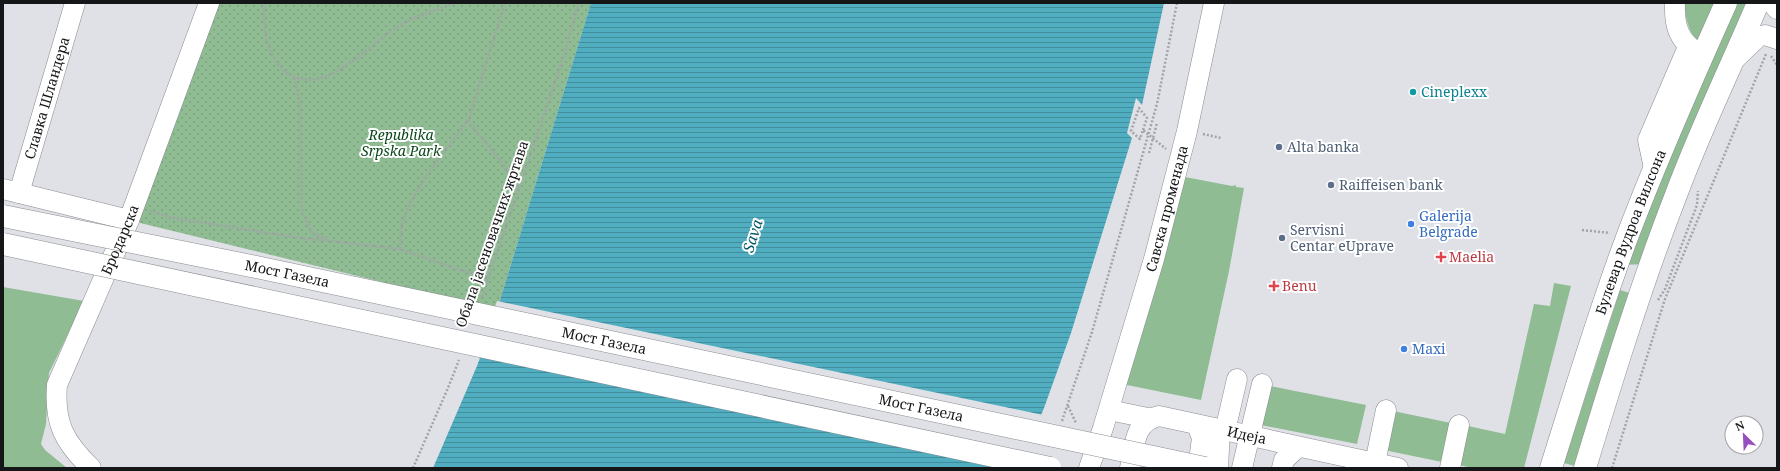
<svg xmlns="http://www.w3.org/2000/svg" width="1780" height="471" font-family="'Noto Serif',serif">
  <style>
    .grass { fill: #8fbc93 }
    .park { fill: url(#park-dots) }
    .water { fill: url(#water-rules) }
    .pier { fill: #e0e1e6 }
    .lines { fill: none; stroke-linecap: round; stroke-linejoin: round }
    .minor-casing { stroke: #8a8c90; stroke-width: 21 }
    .major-casing { stroke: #8a8c90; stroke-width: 23 }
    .path { stroke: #a2a3a7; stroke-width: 2.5; stroke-dasharray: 2 2; stroke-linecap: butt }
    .minor { stroke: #fff; stroke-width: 20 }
    .major { stroke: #fff; stroke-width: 22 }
    .highway-bridge-casing { stroke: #8a8c90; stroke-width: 23; stroke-linecap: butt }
    .highway-bridge { stroke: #fff; stroke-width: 22 }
    .culture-dot { fill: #0f9aa8; stroke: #fff; stroke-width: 1.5 }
    .service-dot { fill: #5c6f8a; stroke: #fff; stroke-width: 1.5 }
    .shop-dot { fill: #3f7fe0; stroke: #fff; stroke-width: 1.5 }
    .health-dot { fill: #e0444e; stroke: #fff; stroke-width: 1.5 }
    .labels { text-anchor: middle; stroke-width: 4; stroke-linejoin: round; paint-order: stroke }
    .culture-label { font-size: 14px; fill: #0d838f; stroke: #fff; text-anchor: start }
    .street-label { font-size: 14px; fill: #151617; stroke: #fff }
    .park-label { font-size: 14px; font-style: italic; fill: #0a4819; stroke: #fff }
    .service-label { font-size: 14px; fill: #4e5e75; stroke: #fff; text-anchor: start }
    .shop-label { font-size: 14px; fill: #366cbe; stroke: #fff; text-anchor: start }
    .health-label { font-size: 14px; fill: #be3a42; stroke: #fff; text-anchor: start }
    .water-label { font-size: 15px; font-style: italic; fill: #025865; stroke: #fff }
  </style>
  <defs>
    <pattern id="park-dots" width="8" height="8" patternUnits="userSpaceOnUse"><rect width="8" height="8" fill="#8fbc93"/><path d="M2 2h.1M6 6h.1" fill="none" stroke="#7aa17e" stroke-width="1.8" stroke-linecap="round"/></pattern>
    <pattern id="water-rules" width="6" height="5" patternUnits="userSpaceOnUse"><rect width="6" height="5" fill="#50aec0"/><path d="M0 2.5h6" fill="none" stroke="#418d9b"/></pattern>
  </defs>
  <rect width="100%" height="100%" fill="#e0e1e6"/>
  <path class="grass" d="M1685,3H1719L1700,46C1690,34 1684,18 1685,3Z
    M1726,3H1759L1650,264L1617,265Z
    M1185,177L1232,186L1236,185V187L1244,188L1229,271L1201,400L1122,384Z
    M1554,283L1571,286L1524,468H1472L1459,465L1468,426L1505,434L1534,304L1550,306Z
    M3,287L84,301L49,373L46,424L41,444L45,450L67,468H3Z
    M1620,290L1630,293L1575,466L1564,463Z
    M1265,385L1366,405L1357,444L1256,424Z
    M1393,411L1451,423L1442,462L1384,450Z"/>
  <path class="park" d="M218,3H591L497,310L136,222Z"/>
  <path class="water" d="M591,3H1164L1142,105L1136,98L1127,133L1132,138L1071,333L1044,408L1019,468H433L477,366L497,310Z"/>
  <path class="pier" d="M497,301L1043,415L1022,466L481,348Z"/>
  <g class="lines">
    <defs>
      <g id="minor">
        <path d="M1675,3C1674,27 1679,41 1699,54"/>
        <path d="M1772,3L1777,9"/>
        <path d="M1734,60L1758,37L1765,35L1777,39"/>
        <path d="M1654,168L1648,140L1688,47"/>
        <path d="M3,189L129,220"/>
        <path id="s1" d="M19,193L75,3"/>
        <path d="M1109,410L1148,418"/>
        <path d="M1197,425L1202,438L1198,468"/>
        <path d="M1225,431L1237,379"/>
        <path d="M1375,463L1386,410"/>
        <path id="s2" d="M91,468C64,442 54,423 57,385L129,220L209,3"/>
        <path id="s3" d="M1089,468L1103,428L1154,259L1187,131L1214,3"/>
        <path id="s4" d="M1130,468C1135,446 1133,422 1159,416L1398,468"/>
        <path d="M1218,468L1220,430"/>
        <path d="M1242,468L1262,384"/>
        <path d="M1282,468L1284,460L1298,447"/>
        <path d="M1450,468L1459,425"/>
      </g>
      <g id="major">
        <path id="s5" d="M1551,468C1575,392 1598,315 1626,240C1656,160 1691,81 1726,3"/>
        <path d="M1585,468C1613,376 1641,285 1676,195C1700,130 1731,67 1758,3"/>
      </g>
    </defs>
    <use href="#minor" class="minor-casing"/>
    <use href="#major" class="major-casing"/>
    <path class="path" d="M266,3L264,8C265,19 264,31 267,41C277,78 306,90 339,70C361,57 379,39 400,25C417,15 436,11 454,3
      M1771,56L1777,65
      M294,78L300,102L301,204L304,216L313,234L327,239
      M468,121L505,3
      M1143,130L1147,118L1139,108L1131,131L1140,139L1143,130L1166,149
      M1203,134L1221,138
      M1149,153L1157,123
      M150,211L173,218L294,237L400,249L459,270L489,277
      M1582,230L1610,233
      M400,249C401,241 400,232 402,224C412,190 446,149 468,121L503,164L519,189
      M482,297L559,71L579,3
      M1658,300L1665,289L1697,205L1698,191
      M1068,406L1076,423
      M1062,421L1092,332L1157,104L1177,3
      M413,468L448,388L459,360
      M1612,468L1665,299L1766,54"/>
    <use href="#minor" class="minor"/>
    <use href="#major" class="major"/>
    <defs>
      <g id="highway-bridge">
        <path id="s6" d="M3,216L261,268L1205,468"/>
        <path d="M3,244L1050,468"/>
      </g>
    </defs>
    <use href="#highway-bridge" class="highway-bridge-casing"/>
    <use href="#highway-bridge" class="highway-bridge"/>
  </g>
  <circle class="culture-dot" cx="1413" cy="92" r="4"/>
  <g class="service-dot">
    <circle cx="1279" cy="147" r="4"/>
    <circle cx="1331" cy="185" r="4"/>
    <circle cx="1282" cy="238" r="4"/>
  </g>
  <g class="shop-dot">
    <circle cx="1411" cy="224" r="4"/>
    <circle cx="1404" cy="349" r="4"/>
  </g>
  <g class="health-dot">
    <path d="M1439 251h4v4h4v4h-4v4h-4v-4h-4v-4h4z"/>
    <path d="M1272 280h4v4h4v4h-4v4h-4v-4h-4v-4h4z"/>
  </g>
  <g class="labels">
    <g class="culture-label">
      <text x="1421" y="97">Cineplexx</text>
    </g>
    <g class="street-label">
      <text dy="5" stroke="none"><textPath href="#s1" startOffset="99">Славка Шландера</textPath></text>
      <text dy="5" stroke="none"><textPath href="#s3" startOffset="271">Савска променада</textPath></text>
      <text dy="5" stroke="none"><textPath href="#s5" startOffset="249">Булевар Вудроа Вилсона</textPath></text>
      <text transform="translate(492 234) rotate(-71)" y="5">Обала јасеновачких жртава</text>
      <text dy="5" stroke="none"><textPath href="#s2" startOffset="252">Бродарска</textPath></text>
      <text dy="5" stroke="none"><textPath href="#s6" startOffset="290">Мост Газела</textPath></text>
      <text dy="5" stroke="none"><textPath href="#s6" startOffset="614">Мост Газела</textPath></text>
      <text dy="5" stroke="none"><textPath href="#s6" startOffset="938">Мост Газела</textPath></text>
      <text dy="5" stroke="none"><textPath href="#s4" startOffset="154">Идеја</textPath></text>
    </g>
    <g class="park-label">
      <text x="401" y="140">Republika<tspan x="401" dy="16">Srpska Park</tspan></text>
    </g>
    <g class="service-label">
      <text x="1287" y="152">Alta banka</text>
      <text x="1339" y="190">Raiffeisen bank</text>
      <text x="1290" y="235">Servisni<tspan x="1290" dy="16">Centar eUprave</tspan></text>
    </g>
    <g class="shop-label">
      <text x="1419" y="221">Galerija<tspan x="1419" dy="16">Belgrade</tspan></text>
      <text x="1412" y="354">Maxi</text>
    </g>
    <g class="health-label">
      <text x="1449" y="262">Maelia</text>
      <text x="1282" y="291">Benu</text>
    </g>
    <g class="water-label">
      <text transform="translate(753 236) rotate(-73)" y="5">Sava</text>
    </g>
  </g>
  <rect width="1780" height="471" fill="none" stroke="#151617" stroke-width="8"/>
  <g transform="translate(1744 435) rotate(336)"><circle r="19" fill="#ffffff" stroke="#a1a2a2"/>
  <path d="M0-3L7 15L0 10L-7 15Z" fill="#974ec0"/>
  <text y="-6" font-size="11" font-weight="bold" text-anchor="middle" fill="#151617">N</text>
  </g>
</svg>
